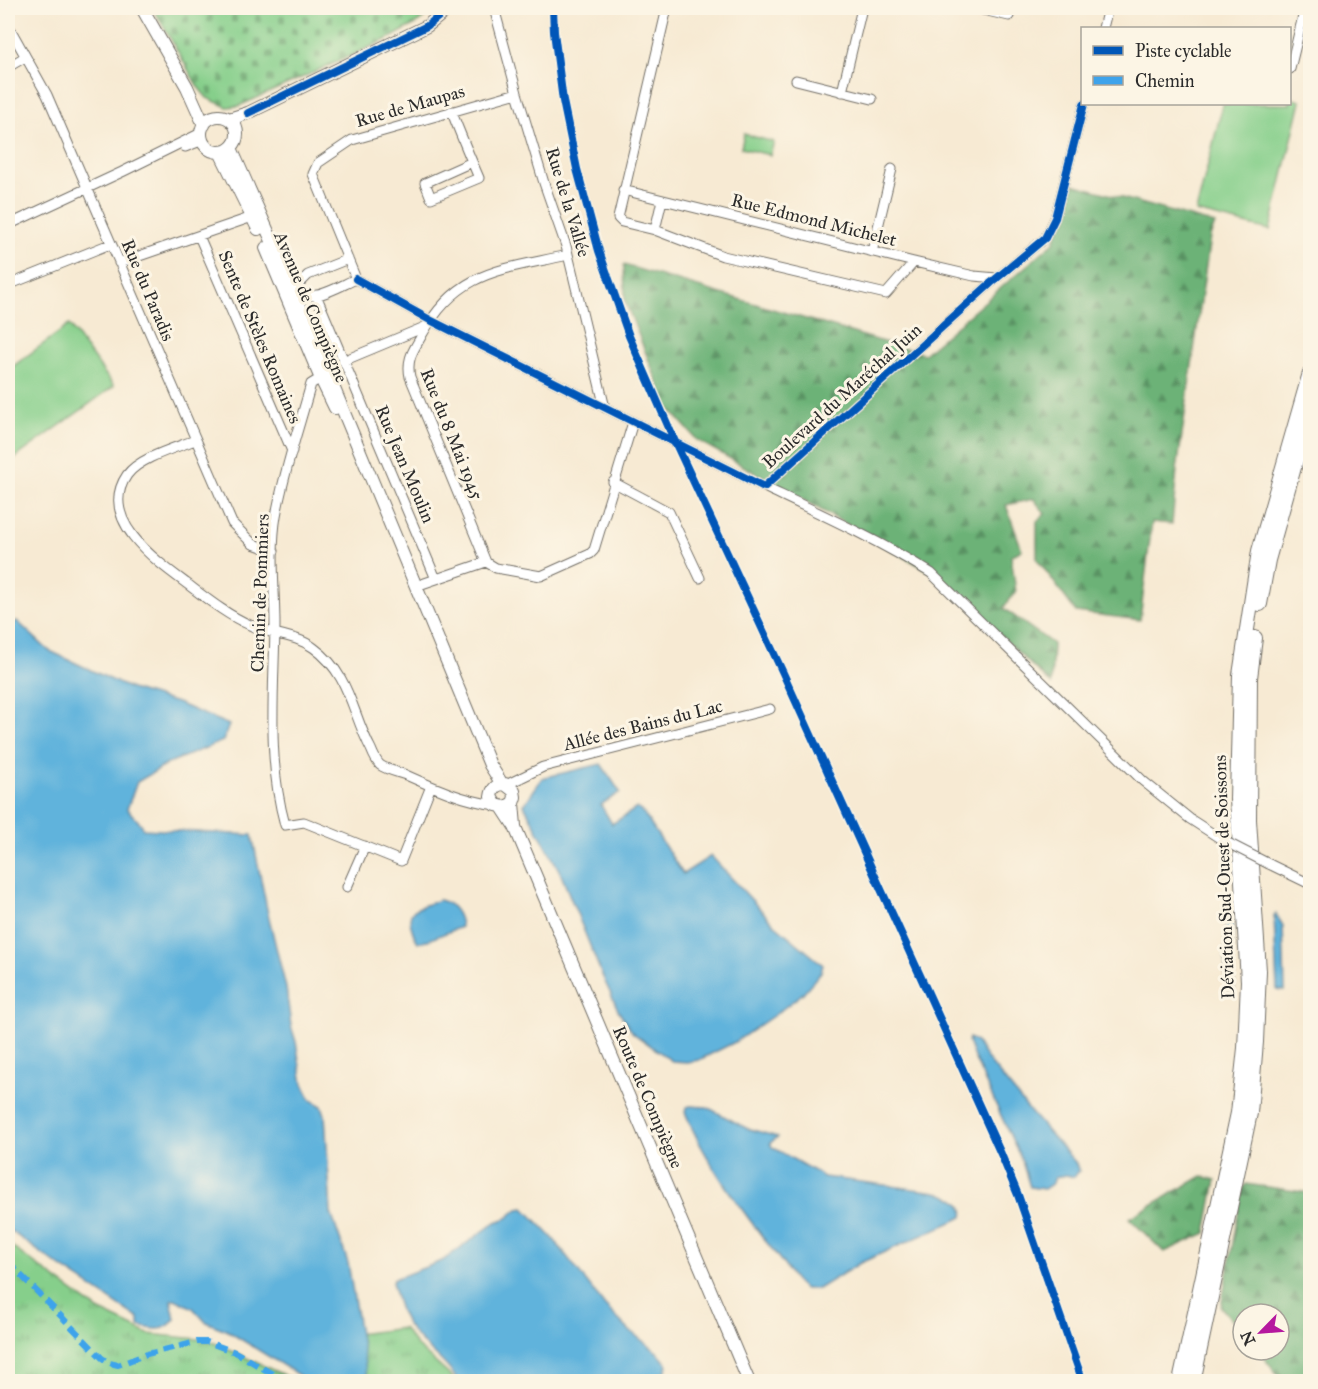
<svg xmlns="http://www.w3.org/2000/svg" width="1318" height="1389" font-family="'IM FELL Great Primer',serif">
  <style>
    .grass { fill: url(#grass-tufts); stroke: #587d5b; stroke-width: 1.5 }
    .forest { fill: url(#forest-firs); stroke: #4c6e51; stroke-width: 1.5 }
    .cemetery { fill: url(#cemetery-stones); stroke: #587d5b; stroke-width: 1.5 }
    .pitch { fill: #86cf8b; stroke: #587d5b; stroke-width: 1.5 }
    .water { fill: #61b3dc; stroke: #466f84; stroke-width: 1.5 }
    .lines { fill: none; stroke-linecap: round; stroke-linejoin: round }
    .minor-casing { stroke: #726e66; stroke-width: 11 }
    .major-casing { stroke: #726e66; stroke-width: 14 }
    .highway-casing { stroke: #726e66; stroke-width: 16 }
    .minor { stroke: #fff; stroke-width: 9 }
    .major { stroke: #fff; stroke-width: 12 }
    .highway { stroke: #fff; stroke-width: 14 }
    .minor-bridge-casing { stroke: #726e66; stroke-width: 11; stroke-linecap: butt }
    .minor-bridge { stroke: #fff; stroke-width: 9 }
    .quiet { stroke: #3ea3eb; stroke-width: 6; stroke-dasharray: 12 6; stroke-linecap: butt }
    .cycleway-casing { stroke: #fcf5e5; stroke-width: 11 }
    .cycleway { stroke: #0057b8; stroke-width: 8 }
    .labels { text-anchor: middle; stroke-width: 6; stroke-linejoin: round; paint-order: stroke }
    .street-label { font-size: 18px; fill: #2b2b2b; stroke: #fcf5e5 }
  </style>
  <defs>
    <pattern id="grass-tufts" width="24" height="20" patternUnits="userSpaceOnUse" patternTransform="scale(1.5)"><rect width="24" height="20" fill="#86cf8b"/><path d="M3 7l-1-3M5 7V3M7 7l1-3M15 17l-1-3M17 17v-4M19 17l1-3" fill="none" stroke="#6ea872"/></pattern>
    <pattern id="forest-firs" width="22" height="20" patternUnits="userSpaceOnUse" patternTransform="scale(1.5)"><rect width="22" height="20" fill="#6cb277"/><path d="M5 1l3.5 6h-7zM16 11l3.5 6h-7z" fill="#599162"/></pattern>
    <pattern id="cemetery-stones" width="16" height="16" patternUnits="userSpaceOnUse" patternTransform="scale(1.5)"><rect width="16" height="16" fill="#86cf8b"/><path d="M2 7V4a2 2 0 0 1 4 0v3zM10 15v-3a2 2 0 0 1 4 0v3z" fill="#6ea872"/></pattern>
  </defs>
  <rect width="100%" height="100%" fill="#fcf5e5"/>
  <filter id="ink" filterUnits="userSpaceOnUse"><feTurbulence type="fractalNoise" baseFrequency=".0167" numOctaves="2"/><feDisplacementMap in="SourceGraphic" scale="12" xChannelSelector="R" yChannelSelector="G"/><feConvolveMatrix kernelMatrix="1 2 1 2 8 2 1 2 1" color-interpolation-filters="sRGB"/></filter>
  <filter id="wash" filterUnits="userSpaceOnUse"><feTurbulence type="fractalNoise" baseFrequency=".008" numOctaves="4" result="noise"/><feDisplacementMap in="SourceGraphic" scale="24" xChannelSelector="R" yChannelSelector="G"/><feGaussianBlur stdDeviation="1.35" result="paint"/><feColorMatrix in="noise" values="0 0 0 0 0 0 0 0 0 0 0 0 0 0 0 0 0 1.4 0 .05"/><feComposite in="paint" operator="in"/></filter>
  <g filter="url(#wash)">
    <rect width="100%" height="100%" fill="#f7ead3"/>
    <path class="grass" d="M8,1244L98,1310L148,1334L208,1340L288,1377L324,1381H8Z
      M403,1328L416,1345L456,1381H362L357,1334Z"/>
    <path class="forest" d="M1073,184L1215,224L1210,237L1177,470L1172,524L1152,522L1140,620L1076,612L1037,559V521L1045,514L1034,499L1006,505L1022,550L1011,556L1016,592L1003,608L1053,644L1051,684L940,577L697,440L667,406L625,301L624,265L924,354L1054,242Z
      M1202,1176L1216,1180L1206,1233L1164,1252L1129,1218Z
      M1246,1184L1310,1193V1381H1282L1258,1350H1279V1314H1243V1333L1221,1307L1243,1188Z"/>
    <path class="cemetery" d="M153,8H438L417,23L392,37L239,106L227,107L207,98L198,87Z"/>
    <path class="pitch" d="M1290,98L1301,101L1270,230L1196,212L1223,104H1290Z
      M744,134L774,142L770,155L741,148Z
      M69,325L114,386L8,463V370Z"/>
    <path class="water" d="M17,621L48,650L131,689L177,703L229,725L223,741L171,762L137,782L127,809L142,825L143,829L252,835L268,914L286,988L291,1026L296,1042L303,1084L311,1100L322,1106L325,1115L331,1213L348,1263L368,1381H308L226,1330L206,1322L193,1308L175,1299L171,1300L175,1319C165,1333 153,1329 139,1326V1319L52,1261L8,1229V625Z
      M601,764L620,792L601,805L612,824L637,808L644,814L683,874L711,856L774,924L823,965L821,972L802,994L776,1014L735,1042L699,1060L687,1062L672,1061L633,1033L619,1012L602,975L560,872L524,805L542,778Z
      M439,900C452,903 460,913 461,927L423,942H418C415,938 413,934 412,929C404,907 422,907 439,900Z
      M1276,914L1283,926L1285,991L1277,990L1274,915Z
      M1232,917L1234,989H1226L1225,929Z
      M969,1038L976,1042L988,1060L1032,1114L1075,1162L1079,1171L1074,1177L1066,1175L1055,1177L1053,1183L1044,1189L1030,1187L1022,1161L973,1055L968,1042Z
      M690,1106L707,1107L746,1128L778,1137L770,1143L772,1147L824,1177L936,1192C947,1195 967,1202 963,1217L860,1263L818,1289H805C794,1283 789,1271 781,1261C746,1215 707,1167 685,1112L687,1107Z
      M524,1208L552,1237L605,1306L630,1331L657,1352L668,1365L665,1372L654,1377L650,1382L458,1381C445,1359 422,1347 408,1326C399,1313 396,1297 392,1282L394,1279L442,1261L496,1222L507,1218L518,1209Z"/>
  </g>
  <g filter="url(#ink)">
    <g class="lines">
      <defs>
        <path id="minor" d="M494,8L517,93L544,183L566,246L605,408
          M974,8L1009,16L1011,8
          M8,25L47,95L232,523L253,544L274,551
          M1103,28L1108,8
          M8,67L25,57
          M1290,69L1305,8
          M796,80L872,99
          M842,92L862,8
          M451,111L453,115C461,136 470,157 479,178L431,198L425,183L472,162
          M185,147L203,140
          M623,190L914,262L974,276L997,278
          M662,200L655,230L723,256L886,294L914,262
          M8,225L122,172L201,133
          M655,230L622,222L618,218L667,8
          M199,236L292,451
          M872,252L892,169
          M119,263L258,215
          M356,279L430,320L764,487L991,283L1045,238L1055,218L1084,104
          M356,279L313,174L318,163L352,140L517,93
          M8,285L110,244
          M292,290C309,306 337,287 356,279
          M316,295L436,579
          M294,296L295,288L308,275L348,259
          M343,361L427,326
          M326,375L311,384C299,427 284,471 276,516C270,552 275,590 275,626C274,692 267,760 285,825L304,822L401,861L431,786
          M195,440C175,448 139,458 127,475C97,519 156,561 186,583C206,598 227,615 250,625C270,635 295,634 314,648C350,674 352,714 371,749C373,754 376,761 380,765C387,770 398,772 406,775C435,788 464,801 496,805
          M613,482L669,512L700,578
          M764,487C821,514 878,540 931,573L1143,781L1190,819L1224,841
          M486,562L410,377C406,358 414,350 422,335C458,269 503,270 568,255
          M416,586L486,562L496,568L541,576L590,554L594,550L633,422
          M508,784L543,767L770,709
          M1269,864L1310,884
          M347,887L365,846"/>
        <path id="major" d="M142,8L187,87L204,125
          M201 134a18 18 0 1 1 36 0a18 18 0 1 1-36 0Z
          M229,119L248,113L427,26L449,8
          M231,148L284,268L490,765L502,784
          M220,152L258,229
          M266,248L321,379L335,408
          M513,803L505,807L496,805L491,797C492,788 497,784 505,784L514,791L515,797L513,803L515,826
          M502,807L515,827L749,1382"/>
        <path id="highway" d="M1260,604L1268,560L1310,410
          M1180,1382L1238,1113L1245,1048L1248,981L1237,799L1240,675L1259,551L1310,373
          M1193,1382L1250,1113L1256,1042L1259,971L1249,820L1250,678L1255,638"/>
      </defs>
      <use href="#minor" class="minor-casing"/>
      <use href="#major" class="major-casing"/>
      <use href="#highway" class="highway-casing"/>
      <use href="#minor" class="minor"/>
      <use href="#major" class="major"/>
      <use href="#highway" class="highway"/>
      <defs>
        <path id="minor-bridge" d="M1224,841L1269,864"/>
      </defs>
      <use href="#minor-bridge" class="minor-bridge-casing"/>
      <use href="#minor-bridge" class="minor-bridge"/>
      <path class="quiet" d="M8,1262L102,1358L110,1363L118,1365L147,1354L197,1342H207L235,1352L286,1382"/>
      <defs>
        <path id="cycleway" d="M553,8L554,32L563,101L577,169L599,251L629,336L676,444L783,673L1001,1154L1018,1195L1083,1382
          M248,113L427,26L449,8
          M356,279L430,320L764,487L991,283L1045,238L1055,218L1084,104"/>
      </defs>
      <use href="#cycleway" class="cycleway-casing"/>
      <use href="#cycleway" class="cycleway"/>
    </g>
  </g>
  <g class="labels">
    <g class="street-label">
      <text transform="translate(410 106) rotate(-16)" y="6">Rue de Maupas</text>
      <text transform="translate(568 202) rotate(73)" y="6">Rue de la Vallée</text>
      <text transform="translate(814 220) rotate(14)" y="6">Rue Edmond Michelet</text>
      <text transform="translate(148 290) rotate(67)" y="6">Rue du Paradis</text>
      <text transform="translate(311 307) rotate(67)" y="6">Avenue de Compiègne</text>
      <text transform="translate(260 337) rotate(67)" y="6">Sente de Stèles Romaines</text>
      <text transform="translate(842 396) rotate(-42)" y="6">Boulevard du Maréchal Juin</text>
      <text transform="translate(452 434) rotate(68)" y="6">Rue du 8 Mai 1945</text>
      <text transform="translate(405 464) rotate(67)" y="6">Rue Jean Moulin</text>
      <text transform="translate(260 593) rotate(-88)" y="6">Chemin de Pommiers</text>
      <text transform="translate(643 725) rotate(-14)" y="6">Allée des Bains du Lac</text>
      <text transform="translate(1224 877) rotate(-92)" y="6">Déviation Sud-Ouest de Soissons</text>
      <text transform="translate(648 1097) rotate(67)" y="6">Route de Compiègne</text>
    </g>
  </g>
  <rect width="1318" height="1389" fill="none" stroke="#fcf5e5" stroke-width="30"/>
  <rect x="1081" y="27" width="210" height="78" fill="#fcf5e5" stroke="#a8a49b" stroke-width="1.5"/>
  <rect x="1093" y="46" width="30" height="9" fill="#0057b8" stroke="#a8a49b" stroke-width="1.5"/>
  <text x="1135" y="57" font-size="18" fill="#2b2b2b">Piste cyclable</text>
  <rect x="1093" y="76" width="30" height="9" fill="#3ea3eb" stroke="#a8a49b" stroke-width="1.5"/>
  <text x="1135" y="87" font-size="18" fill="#2b2b2b">Chemin</text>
  <g transform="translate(1261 1332) rotate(245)"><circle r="28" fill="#fcf5e5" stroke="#a8a49b" stroke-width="1.5"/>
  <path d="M0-4.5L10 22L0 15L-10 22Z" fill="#b5179e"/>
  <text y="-9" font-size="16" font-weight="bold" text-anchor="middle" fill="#2b2b2b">N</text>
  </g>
</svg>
